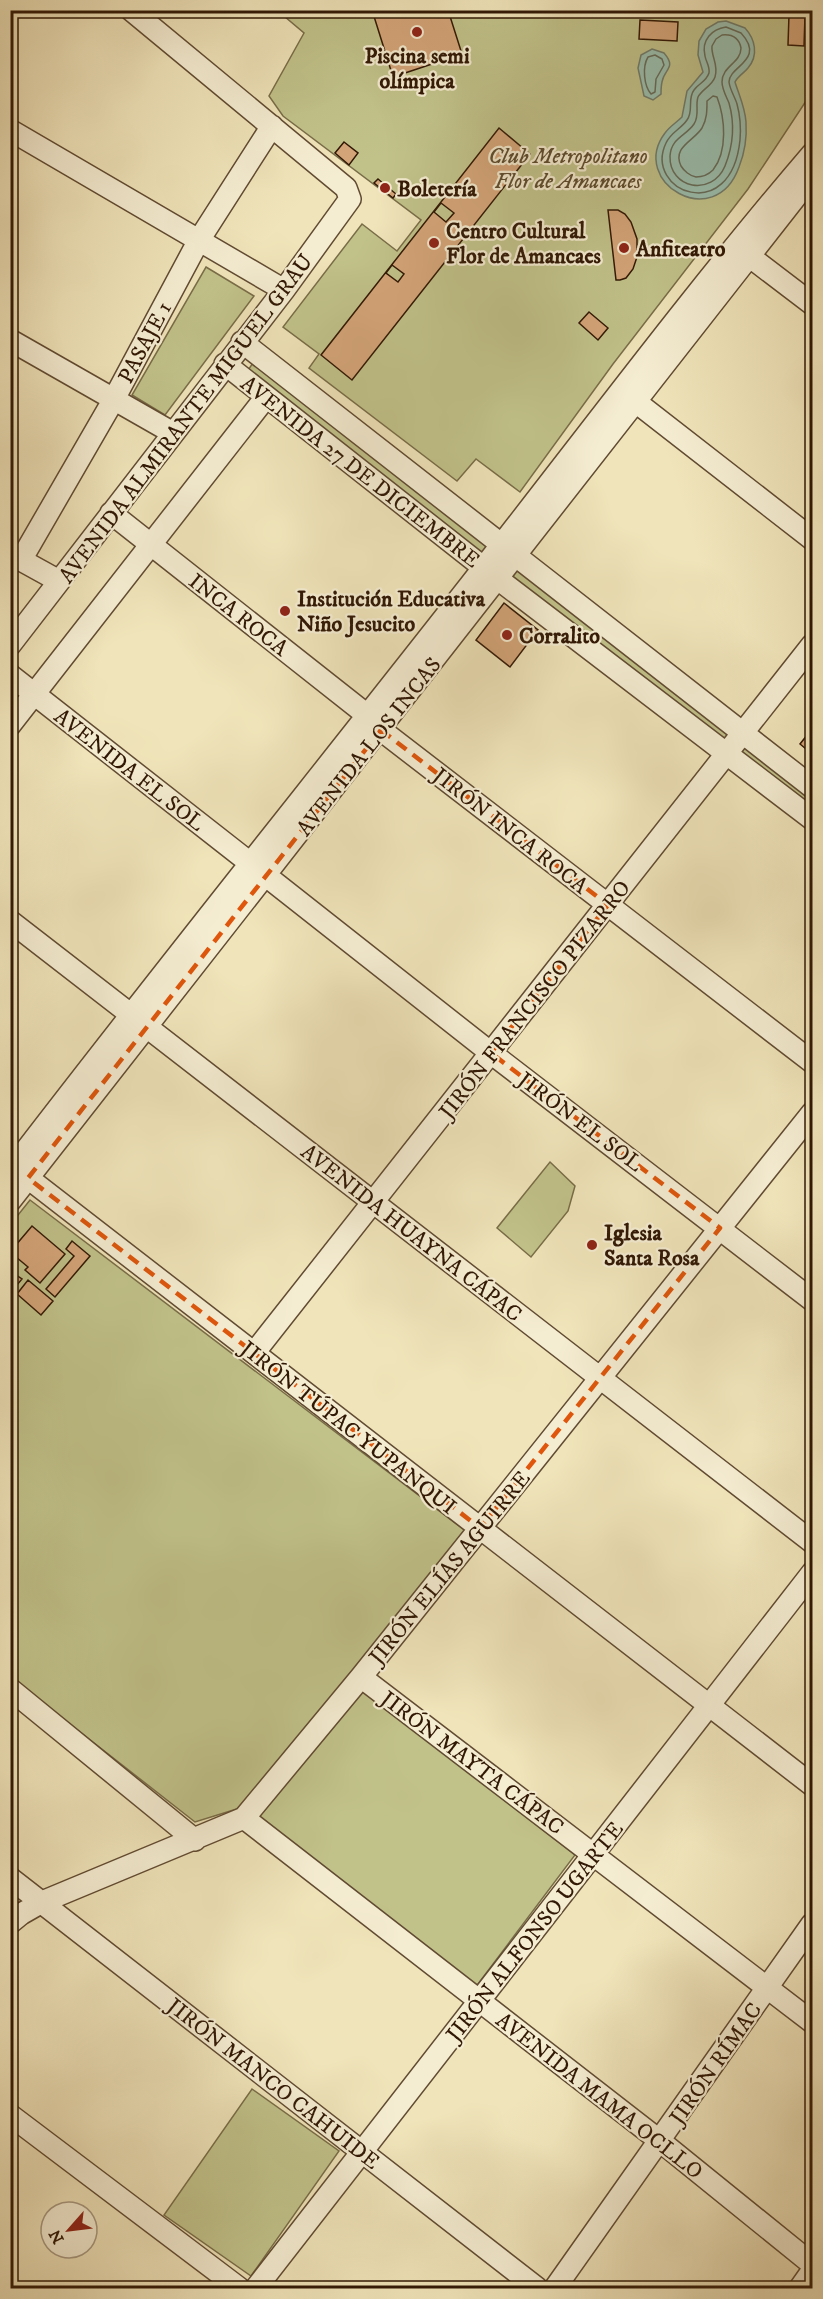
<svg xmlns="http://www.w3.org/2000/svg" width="823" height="2299" font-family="'IM FELL DW Pica',serif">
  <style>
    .green { fill: #c1c28a; stroke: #796d48; stroke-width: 1.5 }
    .water { fill: #9abfaf; stroke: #707c6b; stroke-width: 1.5 }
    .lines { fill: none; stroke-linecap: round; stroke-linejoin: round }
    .shore { stroke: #666c5a; stroke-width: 1.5 }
    .building { fill: #d4a579; stroke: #311805; stroke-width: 1.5; fill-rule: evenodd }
    .minor-casing { stroke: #614b32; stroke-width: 24 }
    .minor { stroke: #f5edd2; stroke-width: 21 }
    .marked { fill: none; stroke: #df560c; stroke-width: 4.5; stroke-dasharray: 12 8; stroke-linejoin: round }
    .poi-dot { fill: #8f2418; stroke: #f5edd2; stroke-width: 2 }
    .labels { text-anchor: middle; stroke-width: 4.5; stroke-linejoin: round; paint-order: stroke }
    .poi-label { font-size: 22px; font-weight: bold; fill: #311805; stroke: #f5edd2; text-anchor: start }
    .park-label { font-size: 22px; font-style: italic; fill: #5c4b2d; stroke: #f5edd2 }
    .street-label { font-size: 22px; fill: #311805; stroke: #f5edd2 }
  </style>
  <rect width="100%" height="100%" fill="#f0e4ba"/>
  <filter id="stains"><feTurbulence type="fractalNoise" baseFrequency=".00333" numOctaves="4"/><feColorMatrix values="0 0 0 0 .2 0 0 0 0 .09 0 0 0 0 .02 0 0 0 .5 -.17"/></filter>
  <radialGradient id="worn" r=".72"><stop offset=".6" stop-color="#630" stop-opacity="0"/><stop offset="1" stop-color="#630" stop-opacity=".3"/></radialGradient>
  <path class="green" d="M278,11H812V92L748,189L613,364L520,492L476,459L457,481L309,368L319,354L283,327L362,224L397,251L421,220L283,116L269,96L304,33Z
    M206,267L254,296L165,415L132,395Z
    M255,360L492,544L480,558L246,373Z
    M517,563L736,734L727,746L508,575Z
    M743,740L812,794V811L735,751Z
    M550,1162L575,1186L568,1211L531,1257L497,1228Z
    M30,1200L467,1532L240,1808L195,1822L11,1678L10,1225Z
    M363,1691L575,1855L475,1988L255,1816Z
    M252,2089L339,2151L251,2276L164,2215Z"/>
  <path class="water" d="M726,21L745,28C755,39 759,55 748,68C744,73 738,76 735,82C739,95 745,107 746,122C747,137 745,152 739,167C715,234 628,182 665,133C670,126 676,123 682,117L687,91L703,72L698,55L699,41L706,29L718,22Z
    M652,49L664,53C677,68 664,69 662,82C661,86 661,90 661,94L653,100L644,96L638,68L641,55Z"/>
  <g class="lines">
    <path class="shore" d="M726,27L741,33C766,60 729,66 729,82C730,90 735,97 737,104C740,115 741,128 740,140C731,227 643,191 666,143C671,132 681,129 687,120C694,111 687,99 694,90C699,83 706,82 709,73C710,66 706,62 705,56C701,40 712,29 726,27Z
      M722,35C732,34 739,38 741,48C741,63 722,66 722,82C722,89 726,96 729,103C735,124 733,146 725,166C712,197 669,189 670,156C671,138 686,136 694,124C700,115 695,106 698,97C702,89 712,86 715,77C719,65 711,57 712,46L716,39Z
      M655,55L662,59L664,65L656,79L655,92L651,94C644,86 642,67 648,57Z
      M713,96L717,97C725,118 728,151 713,170C708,175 702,177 696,177C690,176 684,171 681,166C672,147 694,141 702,128C707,119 707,111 707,101Z"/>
  </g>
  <path class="building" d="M372,10H448L462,54L393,77Z
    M789,15L805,16L804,46L788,45Z
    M640,20L678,22L677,41L639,39Z
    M499,128L530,154L352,380L321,355ZM441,203L454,213L446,222L434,212ZM392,265L404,274L398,282L386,273Z
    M344,142L358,153L349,165L335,153Z
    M378,179L396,194L393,198L374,183Z
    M608,210H618L625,214L631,222L637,239V257L633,269L626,278L620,280H616Z
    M589,312L608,328L598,340L579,323Z
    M504,603L538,630L510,667L476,640Z
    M812,729V754L800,744Z
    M32,1226L65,1254L40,1283L25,1270L28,1267L10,1252Z
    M72,1241L90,1256L55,1297L46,1289L74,1256L66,1249Z
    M10,1271L22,1279L12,1291L10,1289Z
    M28,1280L53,1301L41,1315L17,1294Z"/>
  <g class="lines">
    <defs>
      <path id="minor" d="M10,130L284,290
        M749,256L812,304
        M10,340L173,433
        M242,342L812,787
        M225,364L498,579L812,819
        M636,402L812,539
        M111,513L367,715
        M10,554L59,581
        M21,560L114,399L199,240L272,126
        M10,645L284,290L350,199L346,188L131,10
        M10,675L250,863
        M10,725L266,397
        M381,730L812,1062
        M265,875L491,1053L812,1300
        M10,921L812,1542
        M10,1171C166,967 327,768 485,566C593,428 698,287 812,154
        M28,1178L812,1785
        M10,1201L812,176
        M254,1353L812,645
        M361,1677L812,2022
        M10,1689L195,1840
        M244,1818L660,2141L812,2264
        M10,1878L537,2288
        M10,1923L21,1914L42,1902L244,1818L361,1677L812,1113
        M10,2115L239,2288
        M256,2288L812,1573
        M555,2288L812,1924
        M800,2288L812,2271"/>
    </defs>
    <use href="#minor" class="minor-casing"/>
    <use href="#minor" class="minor"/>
  </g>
  <path class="marked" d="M381,730L608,905L491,1053L720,1228L480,1528L28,1178Z"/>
  <g class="poi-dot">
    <circle cx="417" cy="32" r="6"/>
    <circle cx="385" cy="188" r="6"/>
    <circle cx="434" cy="243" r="6"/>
    <circle cx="624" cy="248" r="6"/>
    <circle cx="285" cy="611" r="6"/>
    <circle cx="507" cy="635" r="6"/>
    <circle cx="592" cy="1245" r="6"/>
  </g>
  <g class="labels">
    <g class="poi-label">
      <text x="417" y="63" text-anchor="middle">Piscina semi<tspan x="417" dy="25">olímpica</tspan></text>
      <text x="397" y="196">Boletería</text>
      <text x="446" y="238">Centro Cultural<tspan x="446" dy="25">Flor de Amancaes</tspan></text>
      <text x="636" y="256">Anfiteatro</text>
      <text x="297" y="606">Institución Educativa<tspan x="297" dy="25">Niño Jesucito</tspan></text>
      <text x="519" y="643">Corralito</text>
      <text x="604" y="1240">Iglesia<tspan x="604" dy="25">Santa Rosa</tspan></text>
    </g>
    <g class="park-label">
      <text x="568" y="163">Club Metropolitano<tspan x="568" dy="25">Flor de Amancaes</tspan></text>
    </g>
    <g class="street-label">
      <text transform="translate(144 342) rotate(-62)" y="8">PASAJE 1</text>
      <text transform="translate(185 418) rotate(-53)" y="8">AVENIDA ALMIRANTE MIGUEL GRAU</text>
      <text transform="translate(361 471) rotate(38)" y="8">AVENIDA 27 DE DICIEMBRE</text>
      <text transform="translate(239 614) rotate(38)" y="8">INCA ROCA</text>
      <text transform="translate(368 746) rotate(-52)" y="8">AVENIDA LOS INCAS</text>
      <text transform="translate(130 769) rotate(38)" y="8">AVENIDA EL SOL</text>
      <text transform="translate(511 830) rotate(38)" y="8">JIRÓN INCA ROCA</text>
      <text transform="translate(534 999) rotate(-52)" y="8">JIRÓN FRANCISCO PIZARRO</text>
      <text transform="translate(581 1121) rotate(37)" y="8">JIRÓN EL SOL</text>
      <text transform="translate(412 1232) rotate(38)" y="8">AVENIDA HUAYNA CÁPAC</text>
      <text transform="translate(349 1427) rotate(38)" y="8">JIRÓN TÚPAC YUPANQUI</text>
      <text transform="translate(449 1567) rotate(-51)" y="8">JIRÓN ELÍAS AGUIRRE</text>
      <text transform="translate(473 1762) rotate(37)" y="8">JIRÓN MAYTA CÁPAC</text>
      <text transform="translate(534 1931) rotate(-52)" y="8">JIRÓN ALFONSO UGARTE</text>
      <text transform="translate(715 2063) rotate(-55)" y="8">JIRÓN RÍMAC</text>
      <text transform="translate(274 2083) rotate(38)" y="8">JIRÓN MANCO CAHUIDE</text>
      <text transform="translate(600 2095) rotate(38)" y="8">AVENIDA MAMA OCLLO</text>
    </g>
  </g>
  <rect width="823" height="2299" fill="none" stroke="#f0e4ba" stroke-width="36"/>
  <rect x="12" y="12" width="799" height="2275" fill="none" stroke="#311805" stroke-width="3"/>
  <rect x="18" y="18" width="787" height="2263" fill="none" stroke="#311805" stroke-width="1.5"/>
  <g transform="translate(69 2230) rotate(242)"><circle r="28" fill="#f5edd2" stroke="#a79880" stroke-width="1.5"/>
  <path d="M0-4.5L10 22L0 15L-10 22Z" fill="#8f2418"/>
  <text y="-9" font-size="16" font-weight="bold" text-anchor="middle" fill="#311805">N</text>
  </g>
  <rect width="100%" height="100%" filter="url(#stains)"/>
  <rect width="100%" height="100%" fill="url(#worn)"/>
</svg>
